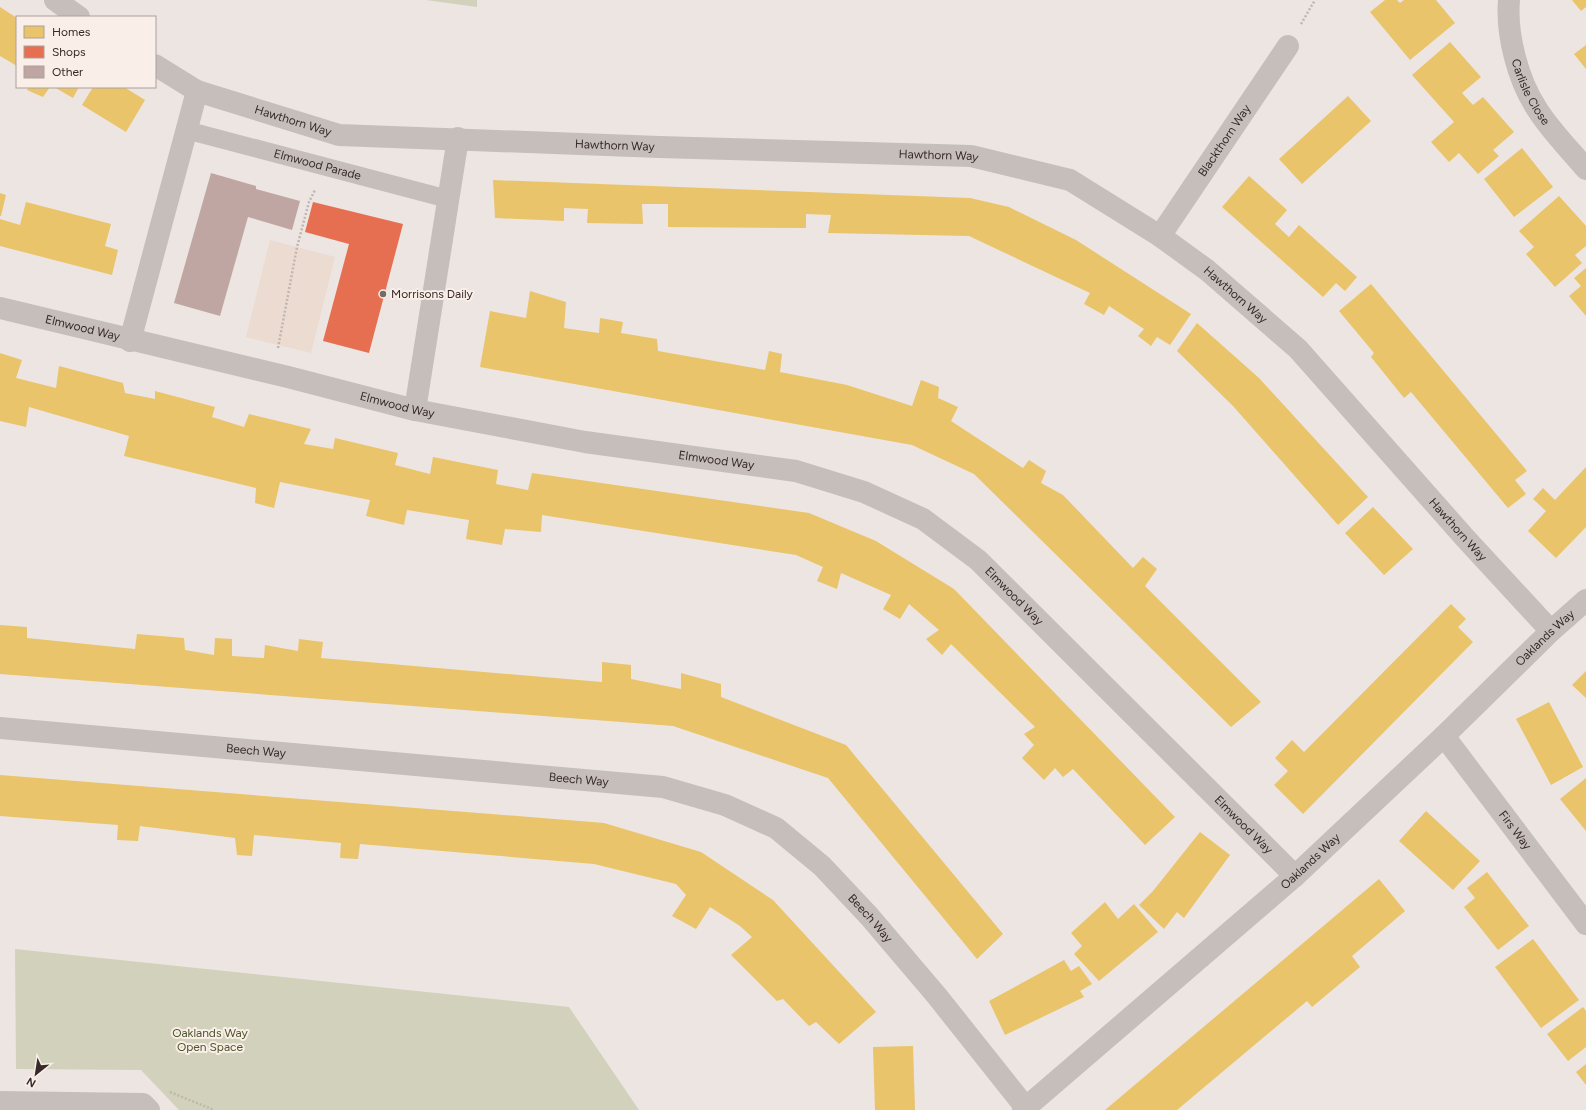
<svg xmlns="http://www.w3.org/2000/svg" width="1586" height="1110" font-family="Figtree,sans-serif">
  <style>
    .green { fill: #d2d1bb }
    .plaza { fill: #ebdbd0 }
    .homes { fill: #e9c46a }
    .shops { fill: #e76f51 }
    .building { fill: #c0a6a3 }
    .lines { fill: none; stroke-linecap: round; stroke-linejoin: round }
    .path { stroke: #bfb6b2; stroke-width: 2.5; stroke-dasharray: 2 2; stroke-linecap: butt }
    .lane { stroke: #c6beba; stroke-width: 18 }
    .street { stroke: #c6beba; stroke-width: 22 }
    .poi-dot { fill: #776b69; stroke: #f9efe8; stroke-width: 1.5 }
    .labels { text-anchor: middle; stroke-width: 4; stroke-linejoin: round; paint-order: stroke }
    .street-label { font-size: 12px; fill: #372a28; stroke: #f9efe8 }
    .poi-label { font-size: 12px; fill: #372a28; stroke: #f9efe8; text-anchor: start }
    .park-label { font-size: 12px; fill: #4d552c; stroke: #f9efe8 }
  </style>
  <rect width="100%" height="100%" fill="#ede5e1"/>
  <path class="green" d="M426,0H477V7Z
    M15,949L569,1007L639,1110H179L141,1070L16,1069Z"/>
  <path class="plaza" d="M270,240L335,257L311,353L246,337Z"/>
  <path class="homes" d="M1385,0H1397L1400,3L1404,0H1436L1455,23L1410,60L1370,12Z
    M1572,0H1586V7L1581,11Z
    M0,7L17,18V66L0,56Z
    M1450,42L1481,77L1462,93L1473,105L1483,97L1514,132L1493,150L1499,156L1478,174L1459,153L1449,162L1431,142L1454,122L1412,75Z
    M1586,45V69L1574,54Z
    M29,87H50L43,97L27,90Z
    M54,87H79L73,98Z
    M93,87H124L145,100L126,132L82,105Z
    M1348,96L1371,121L1302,184L1279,159Z
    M1522,148L1553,187L1514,217L1484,179Z
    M1249,176L1287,210L1275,224L1289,237L1299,225L1357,277L1345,291L1336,283L1323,297L1222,207Z
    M493,180L970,198L1009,207L1076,240L1191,314L1170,345L1157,337L1151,346L1138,336L1144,329L1109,306L1104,315L1084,304L1090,293L969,236L828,233L831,215L806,214V228L668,227V204H642L643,224L587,223L588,209L564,208V221L495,218Z
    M0,193L6,195L1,216H0Z
    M1559,196L1586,226V246L1575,255L1582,263L1555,287L1526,254L1534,247L1519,231Z
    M26,202L111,224L105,246L118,250L112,275L0,246V219L20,225Z
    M1586,268V316L1569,296L1581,286L1574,278Z
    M1371,284L1527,471L1515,480L1526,494L1508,508L1411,392L1404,398L1371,357L1374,353L1339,311Z
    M530,291L566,302L564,328L599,333L600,318L623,322L621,333L657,339L658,351L765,370L769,351L782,354L780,372L847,385L912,406L921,380L939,387L938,398L958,407L951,421L1023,468L1029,460L1046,471L1041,483L1063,495L1133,568L1143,557L1157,569L1145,586L1261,702L1231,727L974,474L912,445L480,367L490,311L526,318Z
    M1197,323L1259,378L1368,497L1338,525L1233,406L1177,351Z
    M0,353L22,360L16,378L56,388L59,366L123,383L125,393L155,399V391L215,407L212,417L244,427L249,414L311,429L304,444L333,449L335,438L398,453L395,465L430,474L433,457L498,470L496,484L528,490L532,473L809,513L876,541L954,589L1175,817L1145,845L1073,769L1063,777L1055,768L1044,780L1022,758L1034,745L1024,734L1035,727L951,644L942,655L926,639L939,630L909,604L900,619L883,609L891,595L841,573L837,589L817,581L823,567L796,555L542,515L541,532L505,529L502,545L466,539L469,520L407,510L404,525L366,516L370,500L280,482L274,508L255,503L256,488L124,456L129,436L29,407L26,427L0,421Z
    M1586,467V527L1556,558L1528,531L1546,511L1533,499L1543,488L1555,500Z
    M1373,507L1413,549L1384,575L1345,533Z
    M1451,604L1466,619L1458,627L1473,642L1303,814L1274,785L1288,771L1275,758L1292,740L1304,752Z
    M0,625L27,627V638L135,649L137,634L184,638L185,650L214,655L215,638L232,639V656L264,658L265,645L298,651L299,639L323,642L321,658L602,682V662L631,665V679L681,689V673L721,684V697L846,745L1003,934L977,959L828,778L673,726L0,674Z
    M1586,671V698L1572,685Z
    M1549,702L1583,767L1551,785L1516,719Z
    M0,775L604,823L701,852L773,900L876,1012L839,1044L816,1022L809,1026L783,999L777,1001L731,955L752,937L740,926L710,907L696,929L672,916L686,895L676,884L594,864L360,844L358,859L340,858L341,843L254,835L252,856L237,855L235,838L140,826L138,841L117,840L118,825L0,816Z
    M1586,778V831L1560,799Z
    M1426,811L1480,861L1453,890L1399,841Z
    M1200,832L1230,855L1184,918L1177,912L1164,929L1139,905L1153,891Z
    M1487,872L1529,926L1498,950L1464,907L1475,898L1467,888Z
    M1379,879L1405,911L1352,956L1360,967L1312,1007L1307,1001L1177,1110H1105Z
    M1105,902L1118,919L1134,904L1158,932L1099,981L1074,954L1082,946L1071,933Z
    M1533,939L1579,1000L1541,1028L1495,967Z
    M1064,960L1071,971L1079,966L1092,984L1080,991L1084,997L1005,1035L989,1001Z
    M1583,1007L1586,1011V1047L1568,1061L1547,1034Z
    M913,1046L915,1110H875L873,1047Z
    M1586,1064V1085L1576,1072Z"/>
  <path class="shops" d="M313,202L403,224L369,353L323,341L349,244L305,232Z"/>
  <path class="building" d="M211,173L256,186V189L300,201L292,230L248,217L220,316L174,303Z"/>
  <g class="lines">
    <path class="path" d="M1301,24L1315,0
      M278,348L297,247L309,202L315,190
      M170,1092L214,1110"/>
    <path class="lane" id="s1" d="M186,130L448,199"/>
    <g class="street">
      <path d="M55,0L79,17"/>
      <path id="s2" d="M1509,0C1506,35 1518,80 1537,109C1550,130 1570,150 1586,169"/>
      <path id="s3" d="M155,65L197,91L339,135L659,147L971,156L1070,180L1160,236L1207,270L1298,349L1466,539L1551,631"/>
      <path id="s4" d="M1160,236L1288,46"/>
      <path id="s5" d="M0,308L288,377L415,410L585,442L796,471L864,492L923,519L978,560L1295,876"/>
      <path d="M130,341L197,91"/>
      <path d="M415,410L458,138"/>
      <path id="s6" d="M0,728L663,787L725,805L776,828L822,866L869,916L937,996L1026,1108"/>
      <path id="s7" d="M1444,736L1586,924"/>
      <path d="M0,1102L143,1104L149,1110"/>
      <path id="s8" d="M1023,1110L1295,876L1444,736L1551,631L1586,600"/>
    </g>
  </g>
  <circle class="poi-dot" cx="383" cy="294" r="4"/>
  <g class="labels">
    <g class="street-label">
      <text dy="4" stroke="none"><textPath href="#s2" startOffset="96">Carlisle Close</textPath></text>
      <text dy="4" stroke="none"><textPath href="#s3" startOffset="150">Hawthorn Way</textPath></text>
      <text dy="4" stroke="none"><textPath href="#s4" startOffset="115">Blackthorn Way</textPath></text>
      <text dy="4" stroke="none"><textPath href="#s3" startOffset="474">Hawthorn Way</textPath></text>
      <text dy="4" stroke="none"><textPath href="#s3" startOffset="798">Hawthorn Way</textPath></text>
      <text dy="4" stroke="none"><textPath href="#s1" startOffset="136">Elmwood Parade</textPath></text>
      <text dy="4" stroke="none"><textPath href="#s3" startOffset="1134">Hawthorn Way</textPath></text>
      <text dy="4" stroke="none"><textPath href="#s5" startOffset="85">Elmwood Way</textPath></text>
      <text dy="4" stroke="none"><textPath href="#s5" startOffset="409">Elmwood Way</textPath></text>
      <text dy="4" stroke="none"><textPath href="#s5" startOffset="733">Elmwood Way</textPath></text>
      <text dy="4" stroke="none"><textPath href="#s3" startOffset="1458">Hawthorn Way</textPath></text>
      <text dy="4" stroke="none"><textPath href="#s5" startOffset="1069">Elmwood Way</textPath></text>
      <text dy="4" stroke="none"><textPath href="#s8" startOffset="704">Oaklands Way</textPath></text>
      <text dy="4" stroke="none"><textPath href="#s6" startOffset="257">Beech Way</textPath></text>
      <text dy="4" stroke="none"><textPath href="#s6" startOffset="581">Beech Way</textPath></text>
      <text dy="4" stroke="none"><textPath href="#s5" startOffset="1393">Elmwood Way</textPath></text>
      <text dy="4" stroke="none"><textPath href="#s7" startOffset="118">Firs Way</textPath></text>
      <text dy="4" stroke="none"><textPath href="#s8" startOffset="380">Oaklands Way</textPath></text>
      <text dy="4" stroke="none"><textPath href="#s6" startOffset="917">Beech Way</textPath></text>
    </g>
    <g class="poi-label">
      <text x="391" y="298">Morrisons Daily</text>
    </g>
    <g class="park-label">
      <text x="210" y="1037">Oaklands Way<tspan x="210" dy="14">Open Space</tspan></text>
    </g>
  </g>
  <rect x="16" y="16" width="140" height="72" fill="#f9efe8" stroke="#aba09b"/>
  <rect x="24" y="26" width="20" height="12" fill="#e9c46a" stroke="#aba09b"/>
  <text x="52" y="36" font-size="12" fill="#372a28">Homes</text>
  <rect x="24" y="46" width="20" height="12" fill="#e76f51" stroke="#aba09b"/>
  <text x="52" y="56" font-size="12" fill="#372a28">Shops</text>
  <rect x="24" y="66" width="20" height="12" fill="#c0a6a3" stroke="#aba09b"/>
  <text x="52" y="76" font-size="12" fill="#372a28">Other</text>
  <g transform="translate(36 1074) rotate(210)" stroke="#f9efe8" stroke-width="3" paint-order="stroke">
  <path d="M0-3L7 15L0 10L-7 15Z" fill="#372a28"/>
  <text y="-6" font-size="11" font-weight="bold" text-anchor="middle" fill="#372a28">N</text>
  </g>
</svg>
